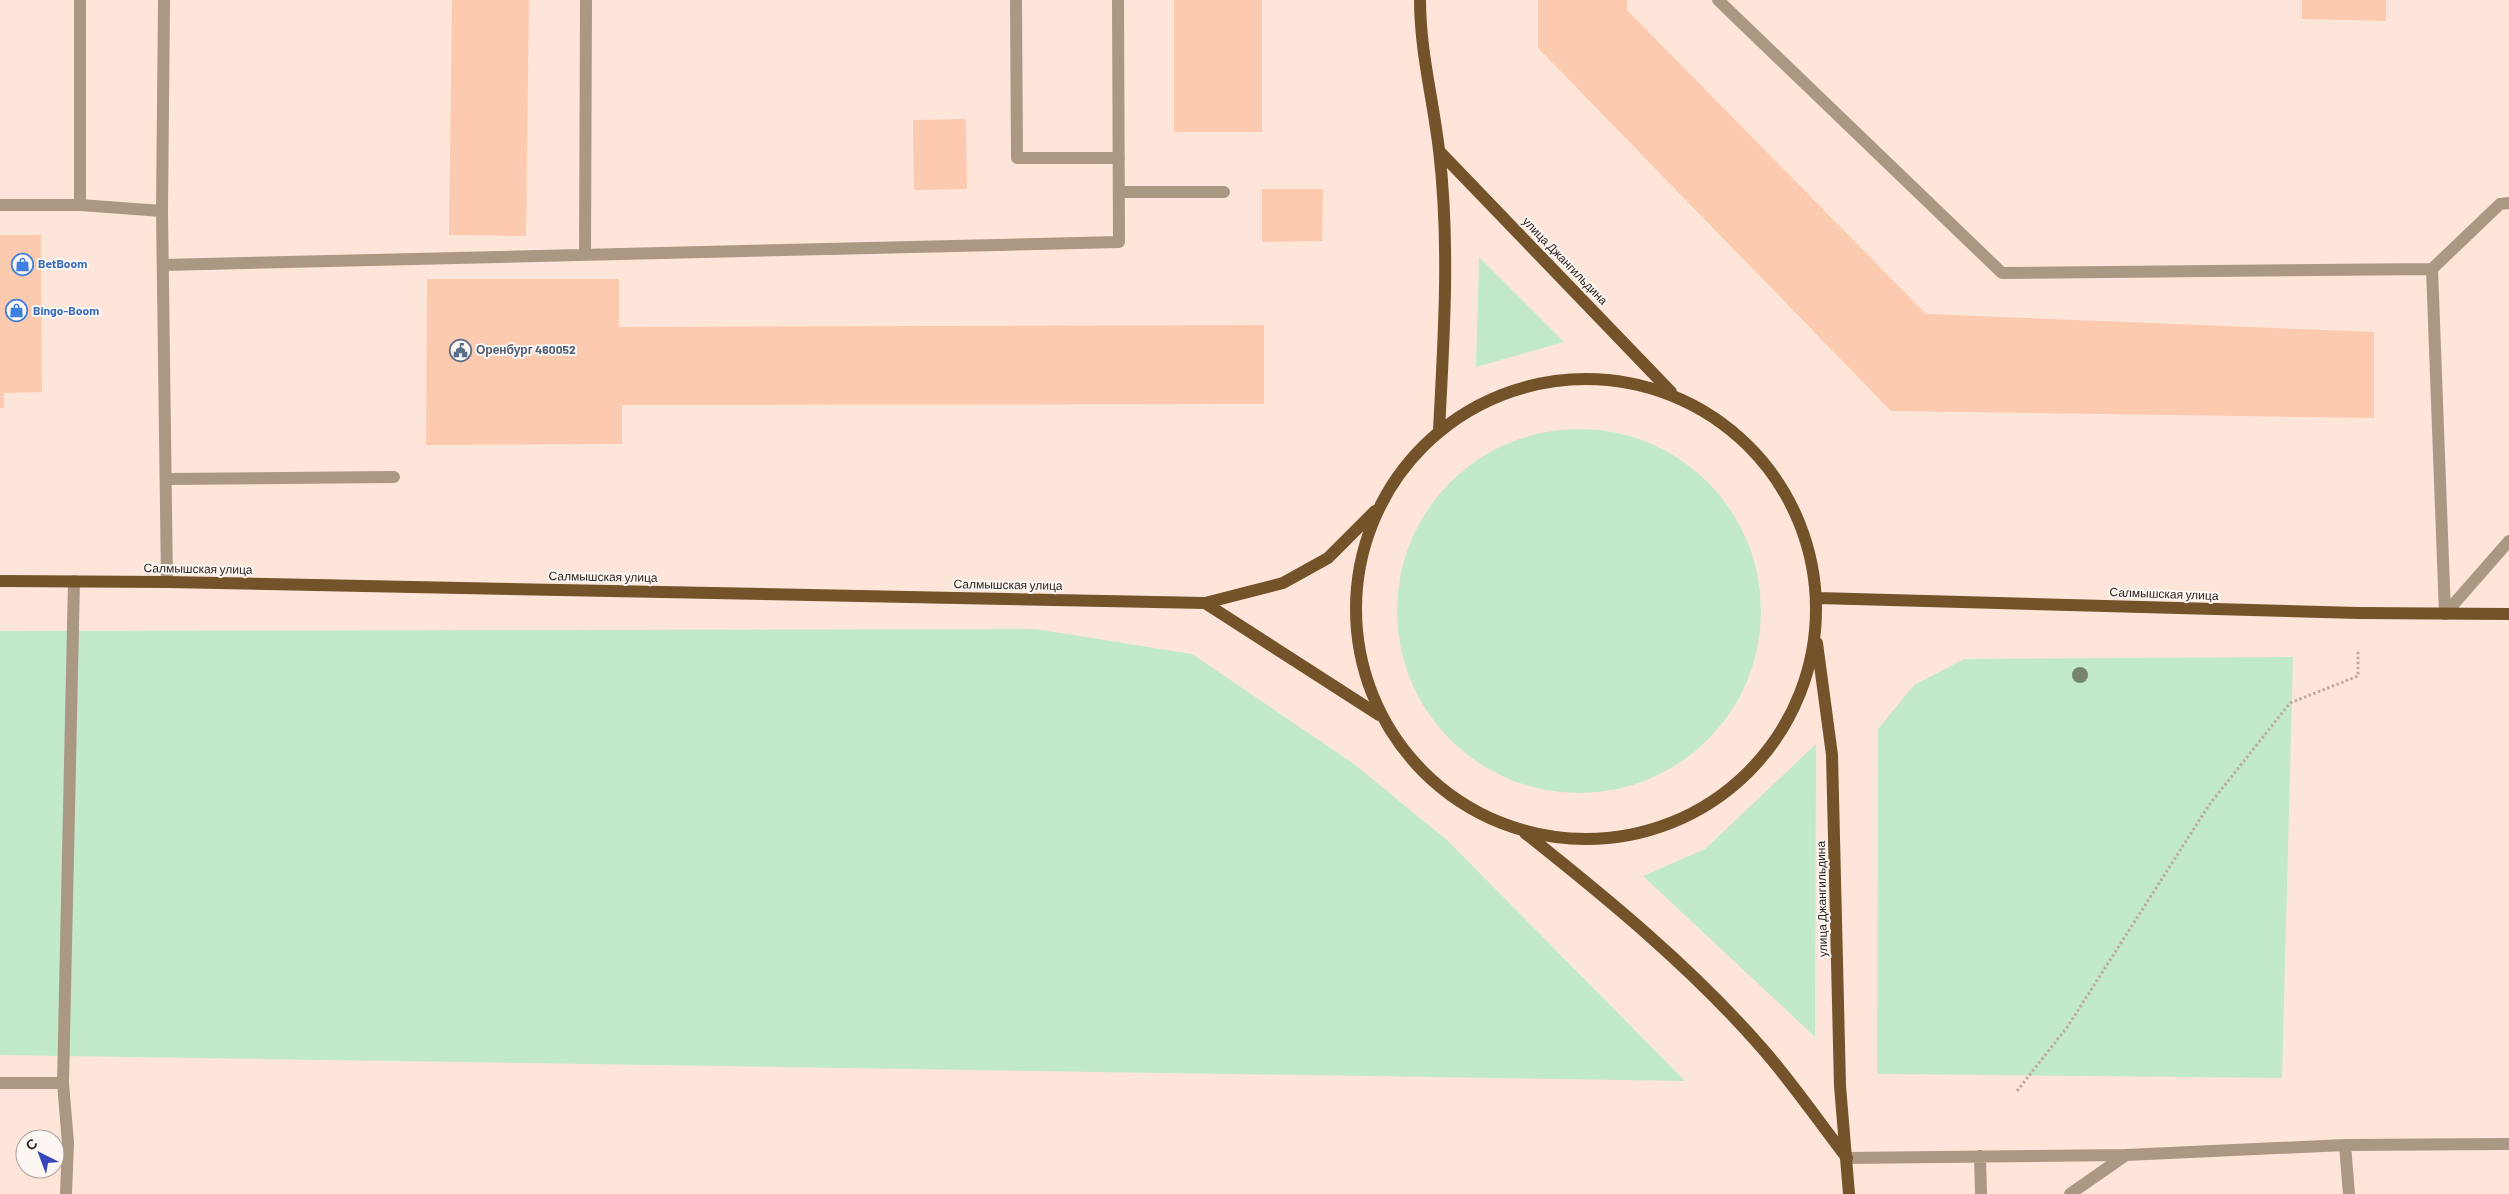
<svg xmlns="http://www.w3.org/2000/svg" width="2509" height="1194" font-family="Barlow,sans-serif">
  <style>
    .green { fill: #c2e9ca }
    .building { fill: #fccaaf }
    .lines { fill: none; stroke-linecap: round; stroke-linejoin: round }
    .path { stroke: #beaba0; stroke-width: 3; stroke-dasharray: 2.5 2.5; stroke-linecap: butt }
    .minor { stroke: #ab9882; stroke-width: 12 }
    .major { stroke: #74532a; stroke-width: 12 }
    .tree { fill: #76846f }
    .labels { text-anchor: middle; stroke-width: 4; stroke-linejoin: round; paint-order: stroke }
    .street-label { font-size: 12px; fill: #2d221c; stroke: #fdf7f4 }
    .shop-label { font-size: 12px; font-weight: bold; fill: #366cbe; stroke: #fdf7f4; text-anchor: start }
    .service-label { font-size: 12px; font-weight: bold; fill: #4e5e75; stroke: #fdf7f4; text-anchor: start }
  </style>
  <rect width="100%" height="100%" fill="#fde6d9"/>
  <path class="green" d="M1479,257L1564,342L1476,367Z
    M1397 611a182 182 0 1 1 364 0a182 182 0 1 1-364 0Z
    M1036,629L1192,654L1354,764L1448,841L1685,1081L0,1055V631Z
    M2293,657L2282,1078L1877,1074L1878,729L1914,685L1964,659Z
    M1816,744L1815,1037L1643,876L1705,849Z"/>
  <path class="building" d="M452,0H529L526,236L449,235Z
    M1174,0H1262V132H1174Z
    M1538,0H1627V10L1926,314L2374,332V418L1891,411L1538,48Z
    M2302,0H2386V21L2302,19Z
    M966,119L967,189L914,190L913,120Z
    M1262,189H1323L1322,241L1262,242Z
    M0,235H41L42,392L4,393V408H0Z
    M427,279H619V327L1264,325V404L622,405V444L426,445Z"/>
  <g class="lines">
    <path class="path" d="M2017,1091L2068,1026L2209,805L2290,703L2358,676V649"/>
    <path class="minor" d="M164,0L162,211L167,582
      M1016,0L1017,158H1119
      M1718,0L2002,273L2432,269L2445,614L2509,541
      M1119,192H1224
      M0,205H80L162,211
      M80,205V0
      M585,254L586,0
      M163,265L1119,242L1118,0
      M2432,269L2500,204L2509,203
      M167,479L394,477
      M0,1083H63L74,581
      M63,1083L68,1143L66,1194
      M2345,1145L2349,1194
      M1980,1156L1981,1194
      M1847,1158L2126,1155
      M2070,1194L2126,1155L2345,1145L2509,1144"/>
    <path class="major" d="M1420,0C1420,51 1433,99 1439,150C1450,243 1444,336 1439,430
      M1439,151L1671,392
      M1356 609a230 230 0 1 1 460 0a230 230 0 1 1-460 0Z
      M0,581L167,582L1205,603L1283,583L1328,558L1375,511
      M1818,598L2358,613L2509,614
      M1205,603L1379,715
      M1817,643L1832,755L1840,1086L1849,1194
      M1525,833C1608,899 1691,967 1761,1047C1792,1082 1819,1122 1847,1158"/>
  </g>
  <circle class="tree" cx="2080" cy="675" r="8"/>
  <defs>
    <symbol id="shop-ring" viewBox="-11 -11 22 22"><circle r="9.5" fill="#fdf7f4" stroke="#3f7fe0" stroke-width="1.5"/><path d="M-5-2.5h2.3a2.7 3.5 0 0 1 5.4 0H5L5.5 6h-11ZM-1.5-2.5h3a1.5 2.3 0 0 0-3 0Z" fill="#3f7fe0"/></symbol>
    <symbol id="civic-ring" viewBox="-11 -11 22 22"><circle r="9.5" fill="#fdf7f4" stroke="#5c6f8a" stroke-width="1.5"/><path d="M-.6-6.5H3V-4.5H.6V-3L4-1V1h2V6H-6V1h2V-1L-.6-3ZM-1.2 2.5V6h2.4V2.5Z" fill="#5c6f8a"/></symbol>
  </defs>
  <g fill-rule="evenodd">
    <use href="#shop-ring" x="10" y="252" width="25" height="25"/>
    <use href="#shop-ring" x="4" y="298" width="25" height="25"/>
    <use href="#civic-ring" x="448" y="338" width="25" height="25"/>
  </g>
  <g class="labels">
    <g class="street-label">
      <text transform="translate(1565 261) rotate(46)" y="4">улица Джангильдина</text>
      <text transform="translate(198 569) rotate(1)" y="4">Салмышская улица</text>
      <text transform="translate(603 577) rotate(1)" y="4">Салмышская улица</text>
      <text transform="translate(1008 585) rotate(1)" y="4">Салмышская улица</text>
      <text transform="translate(2164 594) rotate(2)" y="4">Салмышская улица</text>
      <text transform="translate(1822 899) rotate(-91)" y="4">улица Джангильдина</text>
    </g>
    <g class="shop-label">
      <text x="38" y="268">BetBoom</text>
      <text x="33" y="315">Bingo-Boom</text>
    </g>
    <g class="service-label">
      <text x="476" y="354">Оренбург 460052</text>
    </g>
  </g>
  <g transform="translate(40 1154) rotate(318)"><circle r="24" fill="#fdf7f4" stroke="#aaa29e"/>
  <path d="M0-4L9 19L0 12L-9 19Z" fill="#3947ba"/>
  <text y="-8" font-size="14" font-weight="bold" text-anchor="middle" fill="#2d221c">С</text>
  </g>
</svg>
